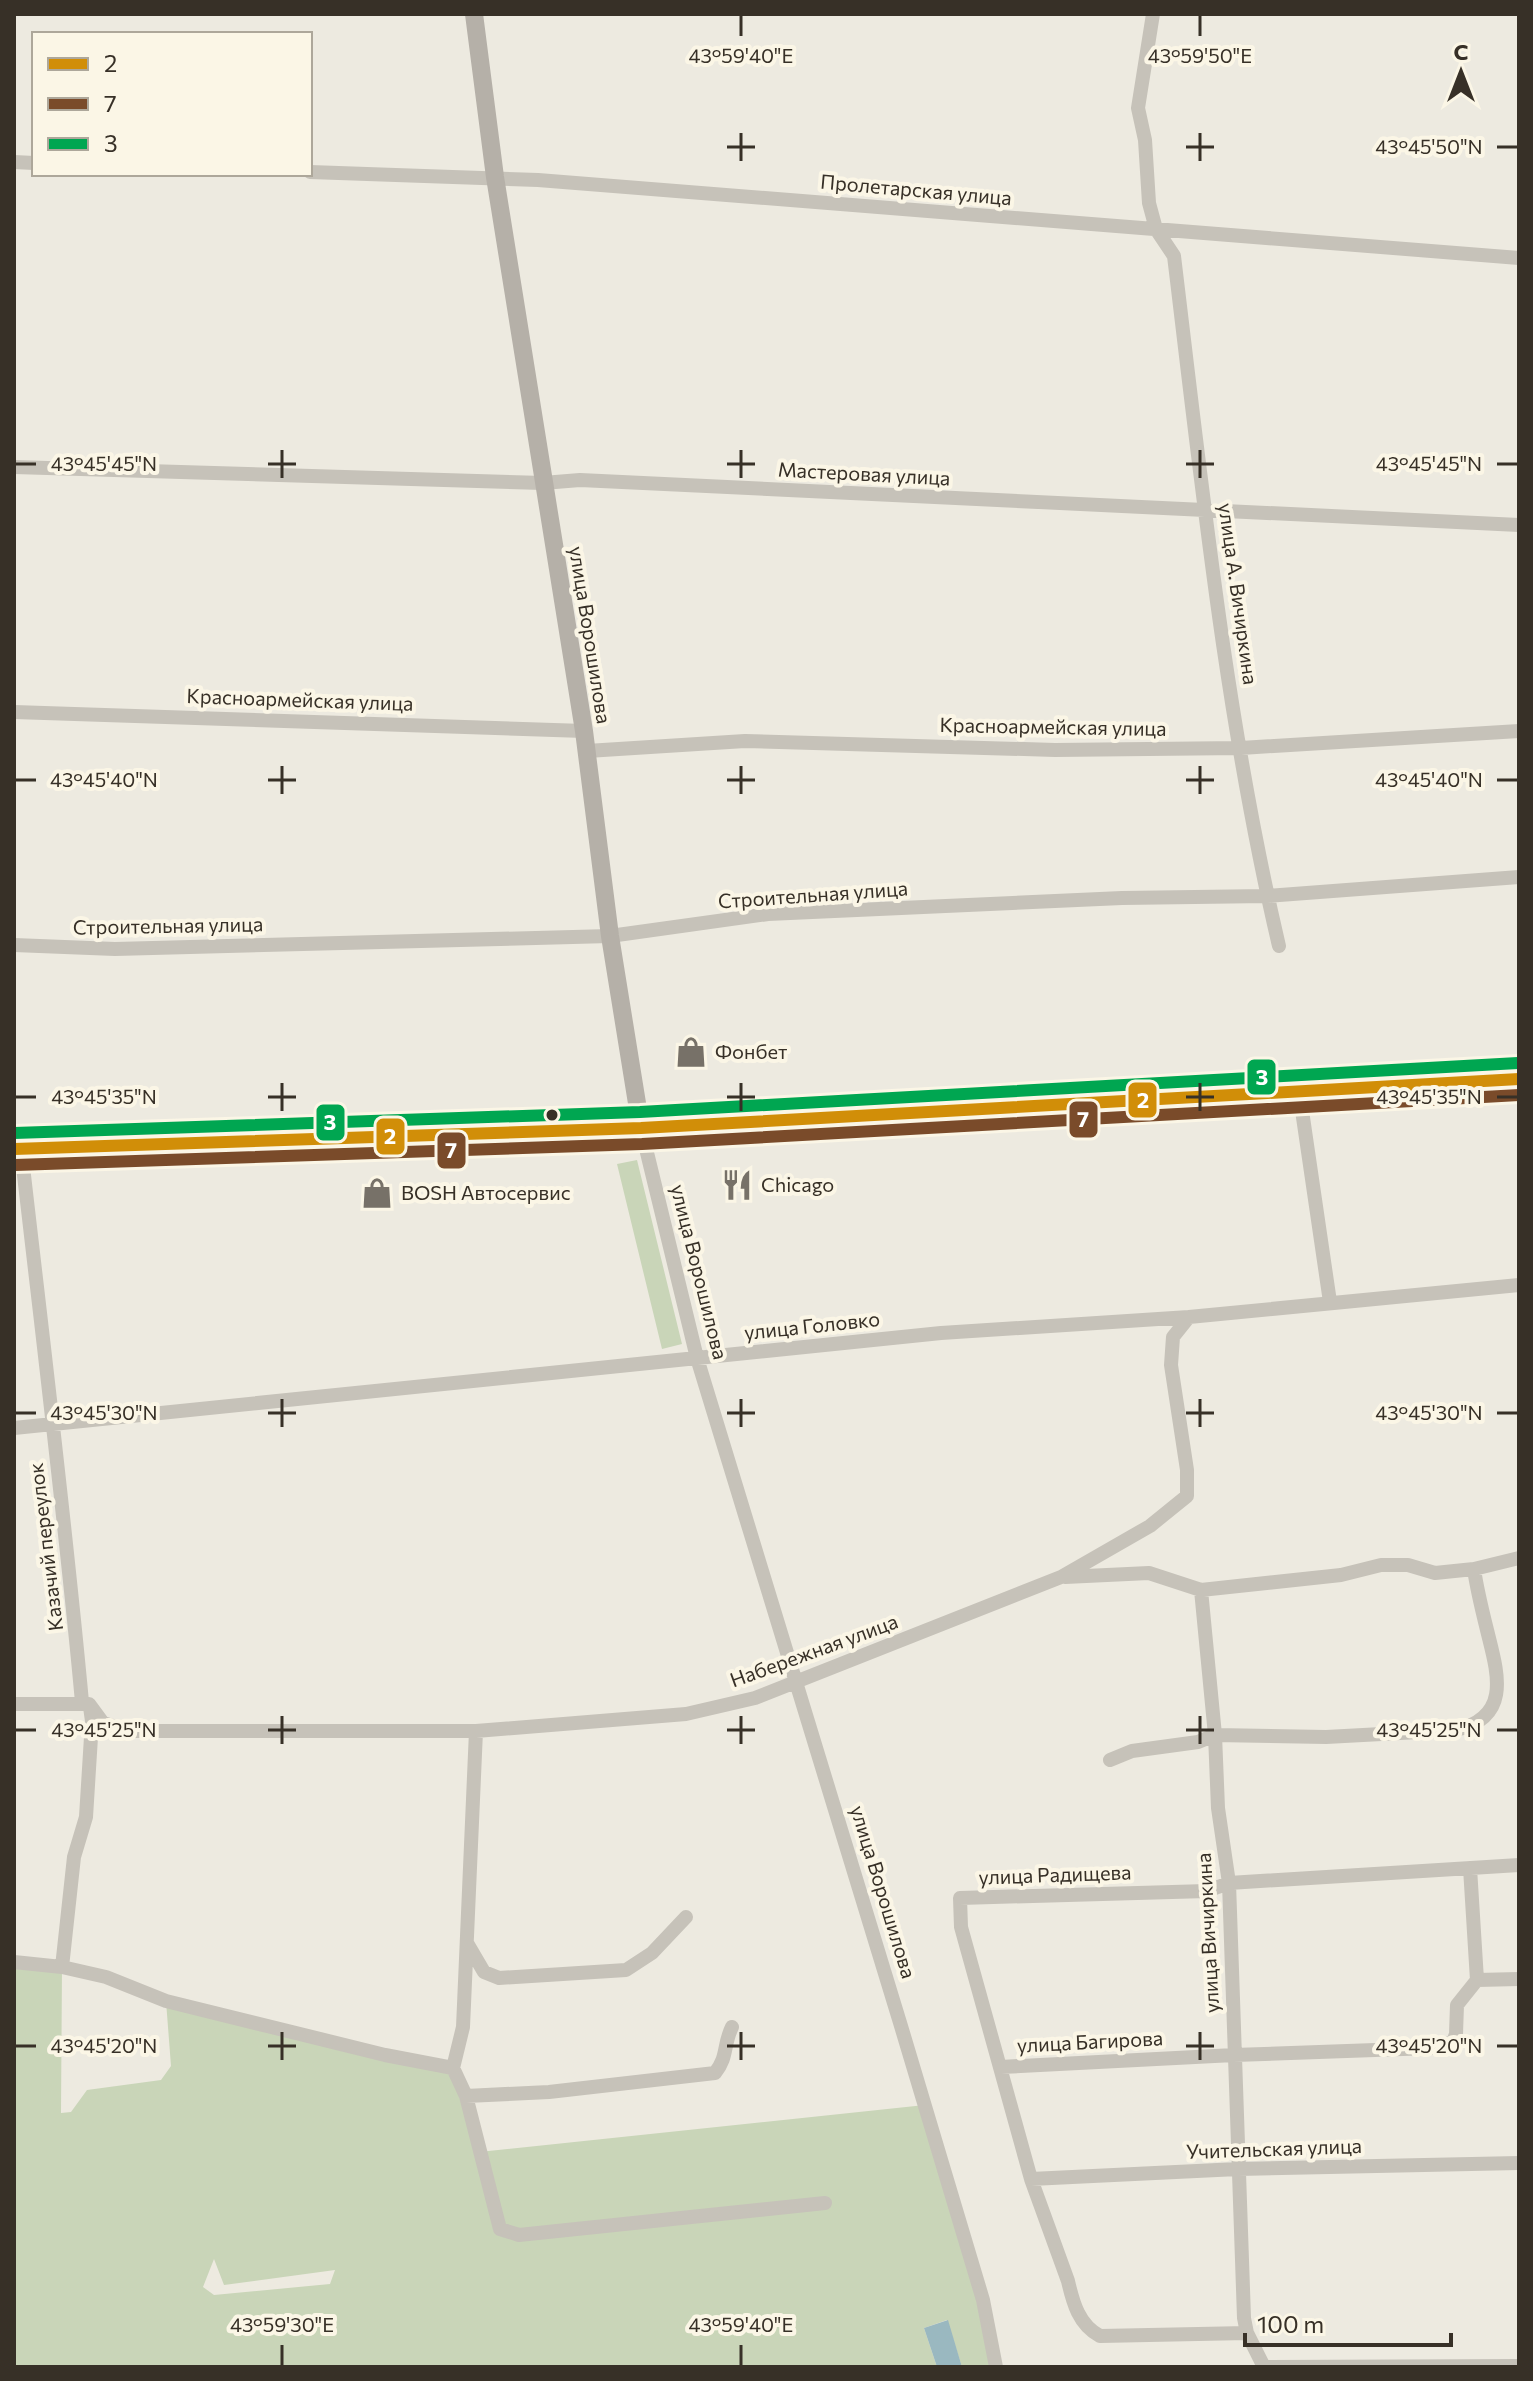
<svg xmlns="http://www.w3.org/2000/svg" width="1533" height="2381" font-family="Commissioner,sans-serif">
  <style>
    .green { fill: #c9d5b8; fill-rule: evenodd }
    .water { fill: #9ab8c0 }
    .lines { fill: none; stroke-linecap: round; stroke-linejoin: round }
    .minor { stroke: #c6c2b9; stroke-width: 14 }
    .major { stroke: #b5b0a8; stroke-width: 18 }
    .bus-1-casing { stroke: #fbf6e6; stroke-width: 18 }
    .bus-2-casing { stroke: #fbf6e6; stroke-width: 18 }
    .bus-3-casing { stroke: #fbf6e6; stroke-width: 18 }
    .bus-1 { stroke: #d18e08; stroke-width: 12 }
    .bus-2 { stroke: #7a4b2a; stroke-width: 12 }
    .bus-3 { stroke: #00a651; stroke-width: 12 }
    .ticks { fill: none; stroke: #373027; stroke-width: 3 }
    .bus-dot { fill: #373027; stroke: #fbf6e6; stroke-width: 3 }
    .labels { text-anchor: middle; stroke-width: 8; stroke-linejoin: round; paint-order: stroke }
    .street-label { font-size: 20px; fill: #373027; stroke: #fbf6e6 }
    .poi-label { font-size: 20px; fill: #373027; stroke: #fbf6e6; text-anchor: start }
    .ticks-label { font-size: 20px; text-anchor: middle; fill: #373027; stroke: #fbf6e6; stroke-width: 8; stroke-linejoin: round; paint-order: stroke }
    .line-badge { stroke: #fbf6e6; stroke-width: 3 }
    .badge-label { font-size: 22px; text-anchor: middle; font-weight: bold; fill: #fff }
  </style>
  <rect width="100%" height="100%" fill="#edeae0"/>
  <path class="green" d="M637,1160L682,1344L662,1349L617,1164Z
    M14,1962L62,1967L61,2113L71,2112L87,2090L161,2080L171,2066L166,2001L453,2068L479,2152L925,2105L996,2367H962L947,2320L924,2328L937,2367H14ZM214,2259L224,2285L335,2270L330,2284L214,2295L203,2287Z"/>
  <path class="water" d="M948,2320L962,2367H937L924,2328Z"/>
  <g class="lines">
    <path class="minor" d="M1153,14L1138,108L1145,140L1149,203L1156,229L1174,256C1202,487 1226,720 1279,946
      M14,162L34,163
      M310,172L538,180L1519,258
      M14,467L543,483L580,480L1519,525
      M14,712L584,731
      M587,751L745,741L1055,750L1241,748L1519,731
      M14,945L115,949L610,936L768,914L1122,898L1267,896L1519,877
      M1299,1090L1330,1302
      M641,1128L697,1358L901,2026L983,2300L996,2367
      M21,1149C42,1333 65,1517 82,1702
      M14,1428L941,1333L1189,1317L1519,1285
      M1065,1577L1149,1573L1201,1590L1341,1575L1381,1565H1408L1435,1573L1474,1569L1519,1558
      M1201,1590L1215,1735L1218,1808L1229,1883L1244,2318L1247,2333L1264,2367
      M14,1704H89L103,1723L128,1731H476L686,1714L755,1698L1061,1577L1150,1526L1187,1496V1470L1171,1365L1173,1337L1189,1317
      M1110,1760L1132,1751L1198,1742L1215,1735L1326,1737L1456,1730C1513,1717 1497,1671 1487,1630C1482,1610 1477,1590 1474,1569
      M1470,1868L1477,1980
      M467,1943L484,1972L499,1978L626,1970L652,1953L686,1917
      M14,1962L62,1967L74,1857L86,1817L92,1721L90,1707
      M62,1967L106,1977L166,2001L385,2055L453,2068L463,2027L476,1731
      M1001,2067L1234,2055L1431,2048L1453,2042L1456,2034L1457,2005L1477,1980L1519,1979
      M453,2068L466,2096L500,2229L519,2235L825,2203
      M466,2096L549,2092L715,2073C728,2057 723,2045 732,2027
      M1031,2179L1238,2169L1519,2163
      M1247,2333L1100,2336C1079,2325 1073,2303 1068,2281L1031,2179L961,1927L960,1898L1207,1891L1229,1883L1519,1865
      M1264,2367L1519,2366"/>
    <path class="major" d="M474,14L495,177L584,731L610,936L641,1128
      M14,1149L641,1128L1519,1079"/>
    <defs>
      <path id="bus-1" d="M14,1149L641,1128L1519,1079"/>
      <path id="bus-2" d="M15,1165L642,1144L1519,1095"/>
      <path id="bus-3" d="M14,1133L640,1112L1518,1063"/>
    </defs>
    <use href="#bus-1" class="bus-1-casing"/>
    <use href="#bus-2" class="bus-2-casing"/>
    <use href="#bus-3" class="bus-3-casing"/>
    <use href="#bus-1" class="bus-1"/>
    <use href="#bus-2" class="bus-2"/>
    <use href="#bus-3" class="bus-3"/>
  </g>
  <path class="ticks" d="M741,16V36M1200,16V36M741,133V161M1200,133V161M727,147H755M1186,147H1214M1497,147H1517M282,450V478M741,450V478M1200,450V478M16,464H36M268,464H296M727,464H755M1186,464H1214M1497,464H1517M282,766V794M741,766V794M1200,766V794M16,780H36M268,780H296M727,780H755M1186,780H1214M1497,780H1517M282,1083V1111M741,1083V1111M1200,1083V1111M16,1097H36M268,1097H296M727,1097H755M1186,1097H1214M1497,1097H1517M282,1399V1427M741,1399V1427M1200,1399V1427M16,1413H36M268,1413H296M727,1413H755M1186,1413H1214M1497,1413H1517M282,1716V1744M741,1716V1744M1200,1716V1744M16,1730H36M268,1730H296M727,1730H755M1186,1730H1214M1497,1730H1517M282,2032V2060M741,2032V2060M1200,2032V2060M16,2046H36M268,2046H296M727,2046H755M1186,2046H1214M1497,2046H1517M282,2345V2365M741,2345V2365"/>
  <defs>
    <symbol id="shop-bare" viewBox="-9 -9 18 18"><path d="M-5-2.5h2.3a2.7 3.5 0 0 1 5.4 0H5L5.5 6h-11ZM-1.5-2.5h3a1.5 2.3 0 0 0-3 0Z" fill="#777168" stroke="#fbf6e6" stroke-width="2.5" paint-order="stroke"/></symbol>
    <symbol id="restaurant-bare" viewBox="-9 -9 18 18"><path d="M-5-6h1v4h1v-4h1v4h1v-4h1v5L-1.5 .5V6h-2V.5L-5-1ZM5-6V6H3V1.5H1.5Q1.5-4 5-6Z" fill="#777168" stroke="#fbf6e6" stroke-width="2.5" paint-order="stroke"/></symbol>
  </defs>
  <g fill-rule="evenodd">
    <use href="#shop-bare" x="669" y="1030" width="44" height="44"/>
    <use href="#restaurant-bare" x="715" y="1163" width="44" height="44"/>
    <use href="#shop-bare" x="355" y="1171" width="44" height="44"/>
  </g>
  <circle class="bus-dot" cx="552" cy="1115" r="7"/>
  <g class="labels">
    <g class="street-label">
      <text transform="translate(916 190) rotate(5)" y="7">Пролетарская улица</text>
      <text transform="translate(864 474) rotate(3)" y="7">Мастеровая улица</text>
      <text transform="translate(1238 594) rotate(82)" y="7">улица А. Вичиркина</text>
      <text transform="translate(590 635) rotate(81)" y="7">улица Ворошилова</text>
      <text transform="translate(300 700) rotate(2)" y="7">Красноармейская улица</text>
      <text transform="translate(1053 727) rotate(1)" y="7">Красноармейская улица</text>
      <text transform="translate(813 895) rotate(-4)" y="7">Строительная улица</text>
      <text transform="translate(168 926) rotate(-1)" y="7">Строительная улица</text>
      <text transform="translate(699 1272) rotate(76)" y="7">улица Ворошилова</text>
      <text transform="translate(812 1326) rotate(-6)" y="7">улица Головко</text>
      <text transform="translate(46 1547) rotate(-97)" y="7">Казачий переулок</text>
      <text transform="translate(814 1651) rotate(-20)" y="7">Набережная улица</text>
      <text transform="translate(1055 1875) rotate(-2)" y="7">улица Радищева</text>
      <text transform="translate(883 1892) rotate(73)" y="7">улица Ворошилова</text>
      <text transform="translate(1208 1933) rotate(-93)" y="7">улица Вичиркина</text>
      <text transform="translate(1090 2042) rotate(-3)" y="7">улица Багирова</text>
      <text transform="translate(1274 2149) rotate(-2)" y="7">Учительская улица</text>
    </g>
    <g class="poi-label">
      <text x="715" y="1059">Фонбет</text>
      <text x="761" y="1192">Chicago</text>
      <text x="401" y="1200">BOSH Автосервис</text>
    </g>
  </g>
  <g class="ticks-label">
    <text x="741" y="63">43°59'40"E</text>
    <text x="1200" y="63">43°59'50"E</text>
    <text x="1429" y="154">43°45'50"N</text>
    <text x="104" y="471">43°45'45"N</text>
    <text x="1429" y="471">43°45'45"N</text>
    <text x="104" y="787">43°45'40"N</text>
    <text x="1429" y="787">43°45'40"N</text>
    <text x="104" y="1104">43°45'35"N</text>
    <text x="1429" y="1104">43°45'35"N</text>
    <text x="104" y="1420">43°45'30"N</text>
    <text x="1429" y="1420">43°45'30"N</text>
    <text x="104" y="1737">43°45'25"N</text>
    <text x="1429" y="1737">43°45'25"N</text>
    <text x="104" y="2053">43°45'20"N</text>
    <text x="1429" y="2053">43°45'20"N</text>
    <text x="282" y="2332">43°59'30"E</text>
    <text x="741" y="2332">43°59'40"E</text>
  </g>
  <g class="line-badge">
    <rect x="1246" y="1058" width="31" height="38" rx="8" fill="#00a651"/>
    <rect x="1127" y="1081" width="31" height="38" rx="8" fill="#d18e08"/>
    <rect x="1068" y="1100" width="31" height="39" rx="8" fill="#7a4b2a"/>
    <rect x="315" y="1103" width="31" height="39" rx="8" fill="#00a651"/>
    <rect x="375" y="1117" width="31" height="39" rx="8" fill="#d18e08"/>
    <rect x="436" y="1131" width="31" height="39" rx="8" fill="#7a4b2a"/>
  </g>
  <g class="badge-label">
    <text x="1262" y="1085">3</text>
    <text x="1143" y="1108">2</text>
    <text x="1083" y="1127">7</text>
    <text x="330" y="1130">3</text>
    <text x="390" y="1144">2</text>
    <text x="451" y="1158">7</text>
  </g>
  <rect width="1533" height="2381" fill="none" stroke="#373027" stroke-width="32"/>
  <rect x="32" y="32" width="280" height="144" fill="#fbf6e6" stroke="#ada79a" stroke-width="2"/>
  <rect x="48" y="58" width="40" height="12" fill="#d18e08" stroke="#ada79a" stroke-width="2"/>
  <text x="104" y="72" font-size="24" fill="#373027">2</text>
  <rect x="48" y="98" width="40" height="12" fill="#7a4b2a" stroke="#ada79a" stroke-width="2"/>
  <text x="104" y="112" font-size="24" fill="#373027">7</text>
  <rect x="48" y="138" width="40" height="12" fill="#00a651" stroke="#ada79a" stroke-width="2"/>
  <text x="104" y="152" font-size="24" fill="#373027">3</text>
  <g transform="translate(1461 72)" stroke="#fbf6e6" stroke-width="6" paint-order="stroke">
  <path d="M0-6L14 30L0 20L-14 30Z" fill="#373027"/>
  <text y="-12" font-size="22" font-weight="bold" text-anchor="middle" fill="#373027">С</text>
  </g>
  <path d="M1245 2333v12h206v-12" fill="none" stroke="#373027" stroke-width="4"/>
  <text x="1257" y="2333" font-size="24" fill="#373027" stroke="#fbf6e6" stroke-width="6" paint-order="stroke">100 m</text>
</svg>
